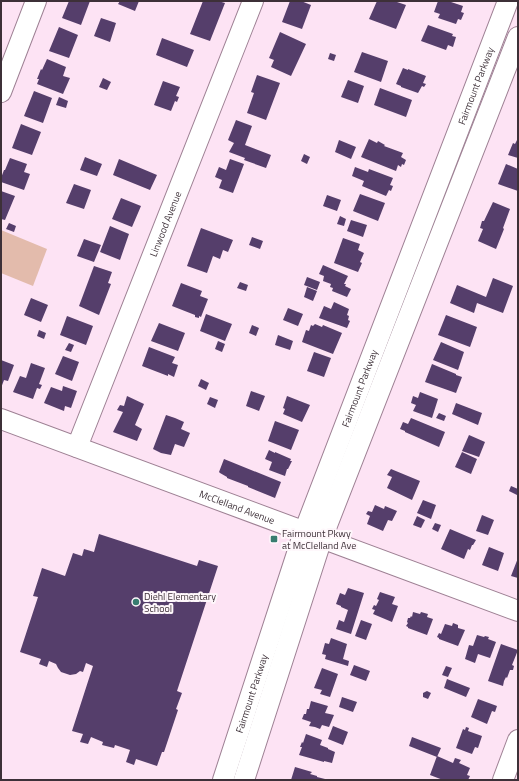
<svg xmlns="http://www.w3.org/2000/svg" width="519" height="781" font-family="'Titillium Web',sans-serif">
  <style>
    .green { fill: #e3bbac }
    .building { fill: #553e6b }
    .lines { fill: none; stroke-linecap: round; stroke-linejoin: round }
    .minor-casing { stroke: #9e8194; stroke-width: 22 }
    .minor { stroke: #fff; stroke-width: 20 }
    .poi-dot { fill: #387c70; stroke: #fef7fb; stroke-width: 1.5 }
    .labels { text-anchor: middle; stroke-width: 4; stroke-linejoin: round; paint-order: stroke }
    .street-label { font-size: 10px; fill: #3d3038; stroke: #fef7fb }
    .poi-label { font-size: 10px; fill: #3d3038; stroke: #fef7fb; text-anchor: start }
  </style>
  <rect width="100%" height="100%" fill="#fde3f4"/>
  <path class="green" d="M1,230L47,249L33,286L1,273Z"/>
  <path class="building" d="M69,1H90L81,25L62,18Z
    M120,1H139L135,11L118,4Z
    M203,1H218L225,3L210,41L190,34Z
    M290,1H301L311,5L302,29L282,22Z
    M377,1H394L406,5L396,29L369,19Z
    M438,1H448L463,6L461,12L464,13L461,20L458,19L456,24L438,18L440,14L434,12Z
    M101,18L116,23L110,42L94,36Z
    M428,25L453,34L452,36L456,37L453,47L448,45L446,50L421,41Z
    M59,27L78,35L69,58L49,51Z
    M280,32L306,44L291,76L271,67L274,60L269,58Z
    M162,38L194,50L187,67L156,55Z
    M362,52L388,61L381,82L354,72Z
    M330,53L336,55L334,61L328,59Z
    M47,59L66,67L63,76L70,78L63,94L37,84L39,79H37L41,69L42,70Z
    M403,68L408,70V69L426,76L423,83L426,84L424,87L422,86L418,93L401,87V86L396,84Z
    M257,75L280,83L266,120L247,113L254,93L251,92Z
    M103,78L111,82L107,90L99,87Z
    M348,80L364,86L358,103L341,97Z
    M163,81L180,87L176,96L179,97L177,102L175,101L171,111L154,105Z
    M380,88L412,100L406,117L374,105Z
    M34,91L52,98L43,123L24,116Z
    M59,97L68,101L66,108L56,105Z
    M236,120L252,126L245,145L271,155L266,168L244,160L245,158L229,152L234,143L228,140Z
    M21,124L41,132L32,155L12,148Z
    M369,139L377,143L378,141L385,145L384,146L403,153L401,157L406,160L404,165L402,164L401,167L398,165L396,171L361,157Z
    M339,140L356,147L351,159L335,152Z
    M517,140L518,141V158L508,155L513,143L515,144Z
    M304,154L310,157L307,164L301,161Z
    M85,157L102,164L97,176L80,170Z
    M10,158L27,164L24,172L30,174L24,190L1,182V178L4,170H5Z
    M119,159L157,175L150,190L113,175Z
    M230,159L244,164L233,193L219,188L222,180L215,177L219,167L226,170Z
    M506,164L518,169V191L498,184Z
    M355,167L368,172L369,169L393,178L390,185L393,186L391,191L389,190L386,196L362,186L364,181L352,176Z
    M74,184L91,190L84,209L66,203Z
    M1,191L15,196L5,220L1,219Z
    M360,194L385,203L378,221L353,211Z
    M327,195L341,200L337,211L323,206Z
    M121,198L141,206L132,227L112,219Z
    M493,202L510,209L503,228L504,229L496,249L478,241L483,229L480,228L482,221H484Z
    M340,216L346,219L344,226L337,224Z
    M351,220L367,225L363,237L347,231Z
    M9,223L16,226L14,232L6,229Z
    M110,226L129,234L120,260L100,252Z
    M201,228L233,240L228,252L223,250L220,259L213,256L207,273L187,266Z
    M252,237L263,241L260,249L249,245Z
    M343,238L360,244L358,250L364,253L360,262L362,263L358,272L334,263Z
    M84,239L101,245L94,262L77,256Z
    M323,265L348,276L344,284H346L345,286L351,289L347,297L332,291L333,288L330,287L331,284L323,281L324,276L319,274Z
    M94,266L112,272L108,283L111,284L99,315L79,306Z
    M307,277L320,282L317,290L304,285Z
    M493,278L513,286L503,313L477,303L474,313L450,303L457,285L486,297Z
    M240,282L248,285L246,291L237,288Z
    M181,283L202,291L200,296L208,299L201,317L199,316V318L195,317V315L172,306Z
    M307,287L317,291L313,301L304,297Z
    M31,298L48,305L41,322L24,315Z
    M334,302L349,309L347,315L349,316L348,320L350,321L347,328L319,318L324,306L331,309Z
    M288,308L303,314L298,326L283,320Z
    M206,314L232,324L225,341L200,331Z
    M446,315L477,327L470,347L438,335Z
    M67,316L93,326L86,345L60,335Z
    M159,323L185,333L178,351L151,341Z
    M315,324L322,327L323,325L342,333L333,354L302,342L306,330L309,331L311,325L313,326Z
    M252,325L259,328L256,336L249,333Z
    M39,330L46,333L44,339L37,336Z
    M278,335L293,341L290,350L275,345Z
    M218,341L225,344L222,352L215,349Z
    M441,342L464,352L458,370L433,360Z
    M69,343L74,345L71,352L65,350Z
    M149,347L175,357L172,363L178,365L174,377L168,374V376L142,366Z
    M314,352L331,358L324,377L307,371Z
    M63,356L79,362L72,381L55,374Z
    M1,360L14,365L8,381L4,380L1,388Z
    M31,363L45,368L39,384L42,385L40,389L37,388L33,399L13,392L20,376L26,378Z
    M432,364L456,374V375L462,377L456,393L425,382Z
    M201,379L209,383L206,390L198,386Z
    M63,386L77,391L71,408L65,406L64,411L44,403L51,387L62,391Z
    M251,391L265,396L259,411L246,406Z
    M420,392L438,399L432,418L413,411L416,405L411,403L413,396L418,398Z
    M127,396L144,404L135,425L142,429L137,441L113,432L123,412L117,410L120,405L124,406Z
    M287,396L310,405L302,422L283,414L285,409L283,408Z
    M210,397L218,400L215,408L207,404Z
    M456,403L482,413L478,425L452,414Z
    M439,413L446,416L444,421L436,418Z
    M166,415L175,418L184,422L181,429L190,433L184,447L175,444L171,455L161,453L153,449Z
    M411,418L445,432L439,447L405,432V431L400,429L403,422L408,424Z
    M275,421L299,430L291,450L268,441Z
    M469,435L485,442L479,457L462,451Z
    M269,450L275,453V452L291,459L290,461H292L288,469H287L285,476L269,470L272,462L265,459Z
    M462,452L477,459L471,474L455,467Z
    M224,459L281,482L275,498L248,487V486L227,478V477L220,473L219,472Z
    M391,469L420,481L412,500L387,488L392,477L387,475Z
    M511,486L518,489L517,495L509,491Z
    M423,500L436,505L431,519L417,513Z
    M375,505L384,509L385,506L397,511L392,521L388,520L383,531L367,524L370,516L366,514L368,511L372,512Z
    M482,515L494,520L488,535L476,531Z
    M417,516L425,520L421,528L413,525Z
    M435,523L441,525L438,532L432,529Z
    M450,529L476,540L473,545H472L470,550L468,549L464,559L441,549Z
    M99,534L197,566L199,560L218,566L177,691L182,693L176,709L178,710L164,752H162L157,766L136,759L134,765L126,762L130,750L115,745L114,748L102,745L103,742L91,737L88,744L80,742L83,734L72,731L93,666L86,663L83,672L80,671L76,674L70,675L61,672L58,668L56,664L49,661L47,667L39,664L41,659L20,652L38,597L33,596L42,568L65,576L73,553L82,556L84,549L94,552Z
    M489,547L504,553L498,571L482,565Z
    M518,558V578L511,576Z
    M348,588L364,593L351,634L336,629L339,620L344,622L348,610L341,607V606L336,604L340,593L345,595Z
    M380,592L395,597L392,604L398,606L392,622L373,614L375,610L372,609L374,605L376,606L379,600L377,599Z
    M413,612L420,614L421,612L428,614L427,617L433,619L427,635L408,628V627L406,626L408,623L407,622L408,618H410L411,616L412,617Z
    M361,620L372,624L366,640L355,636Z
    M453,623L458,625V628L465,630L458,646L439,639V638L437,637L439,633L441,634L445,624L452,626Z
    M477,635L484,637L485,636L489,637L488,639L496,642L490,658L478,654L475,663L465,659L469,645L473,646Z
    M331,638L347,644L343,659L349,661L348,666L325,659L326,655L322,654L325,643L329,644Z
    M501,644L518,650L512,665L514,666L513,670H510L507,678L506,677L504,681L503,686L488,681Z
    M354,665L370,671L366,681L350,675Z
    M446,666L452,668L448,677L442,675Z
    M322,668L338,674L330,697L320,694L322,690L314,688Z
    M447,679L470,688L466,697L444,688Z
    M427,691L431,693L428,699L423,697V693Z
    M342,697L357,702L353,712L339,707Z
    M478,699L497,706L495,712L492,711L487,724L471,717Z
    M311,701L328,706L325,713L334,715L329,727L322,725L320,729L315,727L309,726L311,722L302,719L304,714H306L307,709H309Z
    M333,726L348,732L343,745L328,739Z
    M466,727L469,728L468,731L482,736L478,748L475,747L472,754L456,748L463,729L465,730Z
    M306,734L322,740L320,745L328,748V749L335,752L332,763L324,761V762L299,755L302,747H300L302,742L303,743Z
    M412,737L441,748L437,757L409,746Z
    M437,756L453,763L455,758L461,760L459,763L470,768L467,775L470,776L468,780H443L430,775Z
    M295,767L312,772L310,774L317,776V777L325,779V780H291Z"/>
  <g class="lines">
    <defs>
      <g id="minor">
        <path d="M1,92L36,1"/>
        <path id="s1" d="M1,419L518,611"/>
        <path id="s2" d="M77,447L253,1"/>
        <path id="s3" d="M223,780L304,532L508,1"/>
        <path d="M244,780L322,538L518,37"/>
        <path d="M503,780L518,740"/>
      </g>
    </defs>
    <use href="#minor" class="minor-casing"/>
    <use href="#minor" class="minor"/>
  </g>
  <g class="poi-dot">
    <rect x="270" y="535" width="8" height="8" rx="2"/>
    <circle cx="136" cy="602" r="4"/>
  </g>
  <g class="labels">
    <g class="street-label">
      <text dy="4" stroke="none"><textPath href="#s3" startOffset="739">Fairmount Parkway</textPath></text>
      <text dy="4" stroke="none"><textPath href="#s2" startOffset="240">Linwood Avenue</textPath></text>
      <text dy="4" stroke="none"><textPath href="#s3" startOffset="415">Fairmount Parkway</textPath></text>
      <text dy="4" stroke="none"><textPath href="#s1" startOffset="252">McClelland Avenue</textPath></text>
      <text dy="4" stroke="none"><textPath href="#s3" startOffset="91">Fairmount Parkway</textPath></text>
    </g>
    <g class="poi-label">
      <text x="282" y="537">Fairmount Pkwy<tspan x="282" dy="12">at McClelland Ave</tspan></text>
      <text x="144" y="600">Diehl Elementary<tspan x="144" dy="12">School</tspan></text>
    </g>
  </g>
  <rect width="519" height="781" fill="none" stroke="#3d3038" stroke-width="4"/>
</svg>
